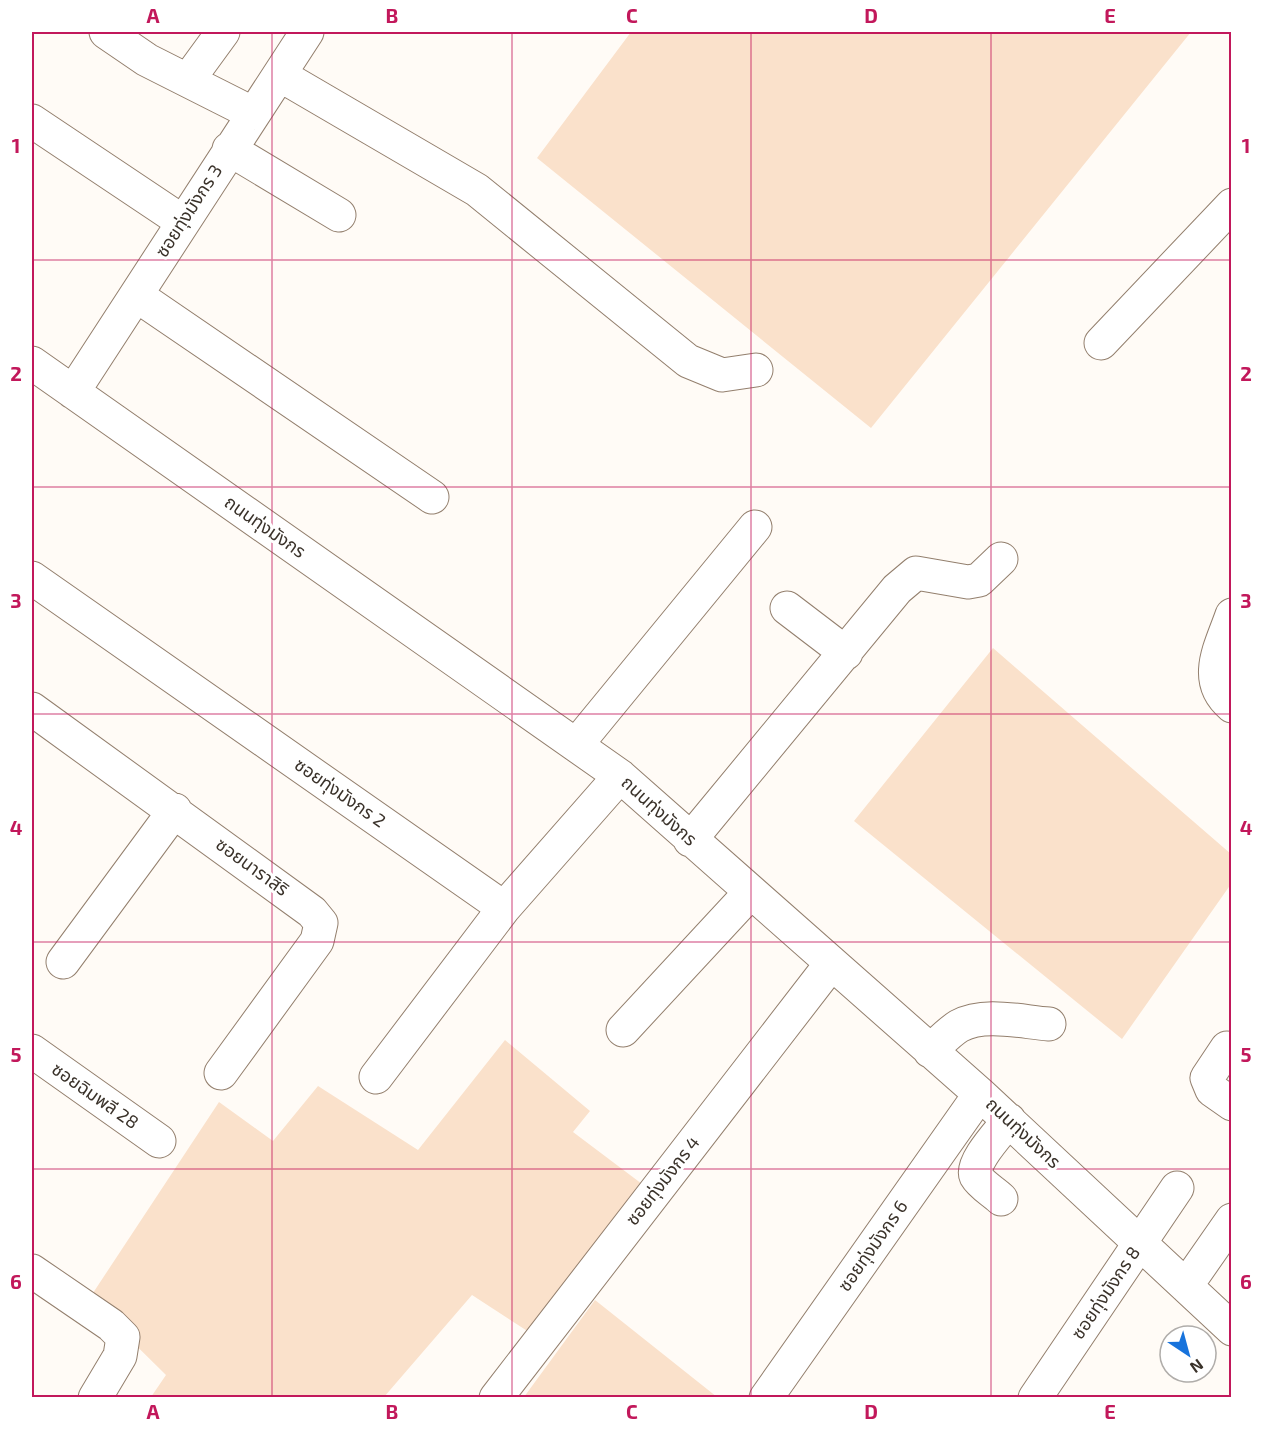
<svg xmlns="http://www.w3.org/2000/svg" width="1263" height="1429" font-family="'Exo 2','Noto Sans Thai',sans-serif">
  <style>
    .green { fill: #fae1cb }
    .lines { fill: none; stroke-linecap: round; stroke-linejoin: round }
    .minor-casing { stroke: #937f6d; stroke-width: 35 }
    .minor { stroke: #fff; stroke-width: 33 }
    .grid { fill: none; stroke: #c2185b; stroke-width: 1.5; stroke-opacity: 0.55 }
    .labels { text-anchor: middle; stroke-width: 6; stroke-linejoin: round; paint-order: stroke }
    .street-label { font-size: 18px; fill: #3a322a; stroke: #fff }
    .neatline { fill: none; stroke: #c2185b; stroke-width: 2 }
    .grid-label { font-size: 20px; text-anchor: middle; font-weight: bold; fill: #c2185b }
  </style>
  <rect width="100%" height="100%" fill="#fffbf6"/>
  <path class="green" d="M631,32H1191L871,428L537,158Z
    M993,648L1231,854V884L1122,1039L854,821Z
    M505,1040L590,1111L573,1132L650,1190L532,1334L472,1295L384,1397H151L166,1375L89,1299L219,1102L273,1141L318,1086L418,1150Z
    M595,1300L717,1397H524Z"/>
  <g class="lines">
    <defs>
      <path id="minor" d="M106,32L147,60L252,113
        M280,75L477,190L688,361L722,375L756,370
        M188,80L223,32
        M32,121L183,222
        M229,149L339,215
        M136,295L432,497
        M1101,343L1232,205
        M32,363L620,776L980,1094L1232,1329
        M73,392L307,32
        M32,578L504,908L620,776
        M787,608L846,653
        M1232,615C1221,647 1201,680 1232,706
        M32,709L312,912L321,923L317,941L221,1073
        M577,744L755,527
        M690,840L897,589L916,573L968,582L979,580L1001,559
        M63,962L175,810
        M623,1030L750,893
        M1227,1048L1207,1078L1212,1090L1232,1104
        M32,1051L159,1141
        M930,1051C939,1043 949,1032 959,1026C984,1012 1022,1022 1049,1024
        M376,1077L504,908
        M1001,1199C994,1192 981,1185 976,1176C970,1163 1001,1131 1009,1120
        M32,1271L111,1325L123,1337L120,1356L95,1398
        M1186,1286L1232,1220
        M496,1398L831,964
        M766,1398L980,1094
        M1035,1398L1177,1188"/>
    </defs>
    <use href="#minor" class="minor-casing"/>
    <use href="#minor" class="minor"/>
  </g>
  <path class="grid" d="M272,32V1398M512,32V1398M751,32V1398M991,32V1398M32,260H1232M32,487H1232M32,714H1232M32,942H1232M32,1169H1232"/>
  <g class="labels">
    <g class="street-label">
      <text transform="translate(189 211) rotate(-57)" y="6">ซอยทุ่งมังกร 3</text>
      <text transform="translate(265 527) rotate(35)" y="6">ถนนทุ่งมังกร</text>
      <text transform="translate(340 793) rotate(35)" y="6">ซอยทุ่งมังกร 2</text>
      <text transform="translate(659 811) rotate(42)" y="6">ถนนทุ่งมังกร</text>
      <text transform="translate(252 867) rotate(36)" y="6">ซอยนาราสิริ</text>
      <text transform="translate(95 1096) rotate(35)" y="6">ซอยฉิมพลี 28</text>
      <text transform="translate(1023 1133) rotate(43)" y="6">ถนนทุ่งมังกร</text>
      <text transform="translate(663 1181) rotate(-52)" y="6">ซอยทุ่งมังกร 4</text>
      <text transform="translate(873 1246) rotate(-55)" y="6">ซอยทุ่งมังกร 6</text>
      <text transform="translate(1106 1293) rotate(-56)" y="6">ซอยทุ่งมังกร 8</text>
    </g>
  </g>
  <rect width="1263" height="1429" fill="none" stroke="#ffffff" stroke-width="66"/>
  <g transform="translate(1188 1354) rotate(144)"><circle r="28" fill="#ffffff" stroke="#b0adaa" stroke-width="1.5"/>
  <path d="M0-4.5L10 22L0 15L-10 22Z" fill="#1773dc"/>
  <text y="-9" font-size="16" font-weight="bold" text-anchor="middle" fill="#3a322a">N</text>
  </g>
  <rect x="33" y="33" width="1197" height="1363" class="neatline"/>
  <g class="grid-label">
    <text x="153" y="23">A</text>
    <text x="392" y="23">B</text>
    <text x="632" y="23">C</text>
    <text x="871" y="23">D</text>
    <text x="1110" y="23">E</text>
    <text x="16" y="153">1</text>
    <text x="1246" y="153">1</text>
    <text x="16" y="381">2</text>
    <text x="1246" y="381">2</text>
    <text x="16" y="608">3</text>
    <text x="1246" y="608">3</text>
    <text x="16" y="835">4</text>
    <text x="1246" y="835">4</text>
    <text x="16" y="1062">5</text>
    <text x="1246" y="1062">5</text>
    <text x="16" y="1289">6</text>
    <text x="1246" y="1289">6</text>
    <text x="153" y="1419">A</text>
    <text x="392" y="1419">B</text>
    <text x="632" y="1419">C</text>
    <text x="871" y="1419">D</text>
    <text x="1110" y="1419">E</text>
  </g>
</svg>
